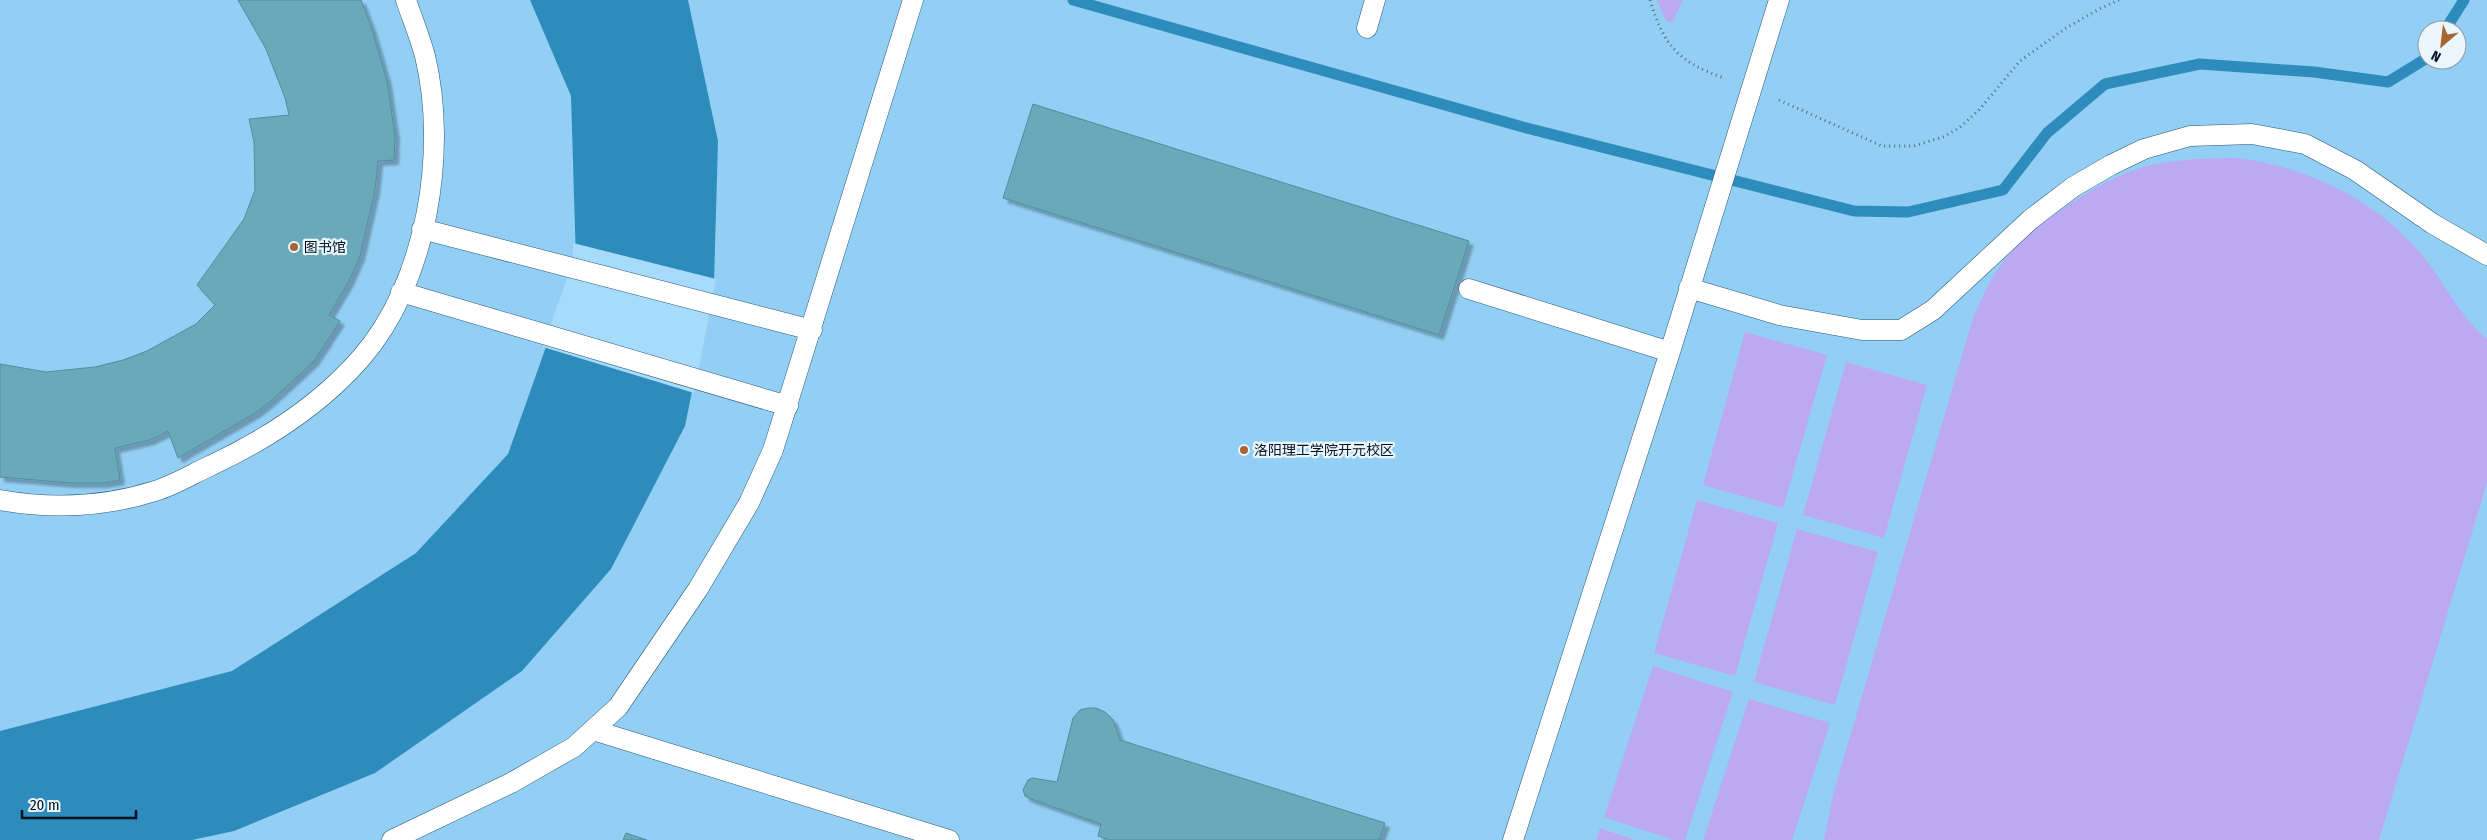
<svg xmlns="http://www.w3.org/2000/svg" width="2487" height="840" font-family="'Fira Sans Condensed','Noto Sans SC',sans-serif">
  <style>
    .built { fill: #93cff4; fill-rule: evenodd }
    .green { fill: #bca9f3 }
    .water { fill: #2e8cbd }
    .pier { fill: #a7dbfc }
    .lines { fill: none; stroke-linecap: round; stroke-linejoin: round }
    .stream { stroke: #2e8cbd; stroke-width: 11 }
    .building { fill: #69a9ba; stroke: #4d8e9e; filter: url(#shadow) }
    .service-casing { stroke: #265874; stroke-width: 21 }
    .path { stroke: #4d6e84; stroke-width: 3; stroke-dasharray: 1 4; stroke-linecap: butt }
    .service { stroke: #fff; stroke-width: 20 }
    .poi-dot { fill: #a86532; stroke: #ebf6fc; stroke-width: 2 }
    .labels { text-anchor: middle; stroke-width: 4.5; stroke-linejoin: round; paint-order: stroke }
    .poi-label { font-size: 14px; fill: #01121e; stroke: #ebf6fc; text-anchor: start }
  </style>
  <defs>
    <filter id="shadow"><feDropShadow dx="4.5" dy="4.5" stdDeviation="1" flood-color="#0004"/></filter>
  </defs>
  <rect width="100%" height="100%" fill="#a7dbfc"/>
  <path class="built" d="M0,0H2487V840H0ZM2427,30H2457V60H2427Z"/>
  <path class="green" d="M1657,0H1683L1672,23L1666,21Z
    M2238,158C2312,168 2384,203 2429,264C2448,289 2462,319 2487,339V483L2379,840H1824L1834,791L1973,318C1982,298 1991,276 2006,258C2035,223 2106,175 2151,165C2180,159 2209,158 2238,158Z
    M1745,332L1827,355L1783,508L1703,485Z
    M1846,362L1927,385L1884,538L1803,515Z
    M1697,500L1778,523L1735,676L1654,653Z
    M1797,529L1878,552L1835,705L1754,682Z
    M1653,666L1733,692L1685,840H1674L1604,817Z
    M1749,699L1830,723L1792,840H1703Z
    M1600,828L1635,840H1596Z"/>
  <path class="water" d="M530,0H688L718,141L714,283L685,426L611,569L522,671L375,773L234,831L192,840H0V731L232,671L416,553L508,454L576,262L571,96Z"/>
  <path class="pier" d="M573,243L716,279L694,393L543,347L573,261Z"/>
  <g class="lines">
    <path class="stream" d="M1073,0L1523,127L1854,211L1908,212L2003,190L2047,133L2105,84L2200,64L2314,72L2388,82L2427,58
      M2445,30L2464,0"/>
  </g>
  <path class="building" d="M238,0H361L372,29L387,81L395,136L394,160L378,161L375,190L360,256L349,281L329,315L340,321L314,361L272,400L257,412L178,458L168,431L150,440L115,448L120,480L104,483H71L0,477V364L46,372L95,367L123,360L147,351L196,324L215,305L197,285L244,219L255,190L254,142L249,119L289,115L285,98L266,49Z
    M1033,104L1469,241L1439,335L1003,198Z
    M1088,708H1096L1105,712L1113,720L1120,740L1385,823L1379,840H1110L1098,836L1101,824L1031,799L1025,796L1023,790L1028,780L1032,778L1057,782L1073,718L1080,710Z
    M626,833L647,840H623Z"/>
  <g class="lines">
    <defs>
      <path id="service" d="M1367,28L1375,0
        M422,229L812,330
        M1689,288L1779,315L1862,330H1901L1933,310L2031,219L2073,187L2111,165L2144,149L2190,136L2252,134L2305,144L2355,170L2433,224L2487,255
        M1469,289L1670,352
        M401,292L788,406
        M0,500C52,509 105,507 155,491C175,485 194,473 212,465C267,439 322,403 361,358C427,283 448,151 425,56C420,37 412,18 406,0
        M593,730L949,840
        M392,840L511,783L574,747L618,707L698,589L749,503L773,450L913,0
        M1513,840L1670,352L1779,0"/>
    </defs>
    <use href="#service" class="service-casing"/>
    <path class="path" d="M1650,0C1664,47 1679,62 1724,78
      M1779,100L1882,146H1914L1943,137L1959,128L1979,110L2020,61L2066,28L2099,9L2119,0"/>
    <use href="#service" class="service"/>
  </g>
  <g class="poi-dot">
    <circle cx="294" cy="247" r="5"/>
    <circle cx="1244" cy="450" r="5"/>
  </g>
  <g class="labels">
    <g class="poi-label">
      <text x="304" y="252">图书馆</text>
      <text x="1254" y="455">洛阳理工学院开元校区</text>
    </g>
  </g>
  <g transform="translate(2442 45) rotate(208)"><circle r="24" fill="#ebf6fc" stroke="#8d9ba3"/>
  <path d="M0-4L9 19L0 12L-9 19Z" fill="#a86532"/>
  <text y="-8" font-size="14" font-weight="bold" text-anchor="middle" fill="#01121e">N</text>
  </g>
  <path d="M22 810v8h114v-8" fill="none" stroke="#01121e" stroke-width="2.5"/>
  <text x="30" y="810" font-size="15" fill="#01121e" stroke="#ebf6fc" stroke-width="4" paint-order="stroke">20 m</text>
</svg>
